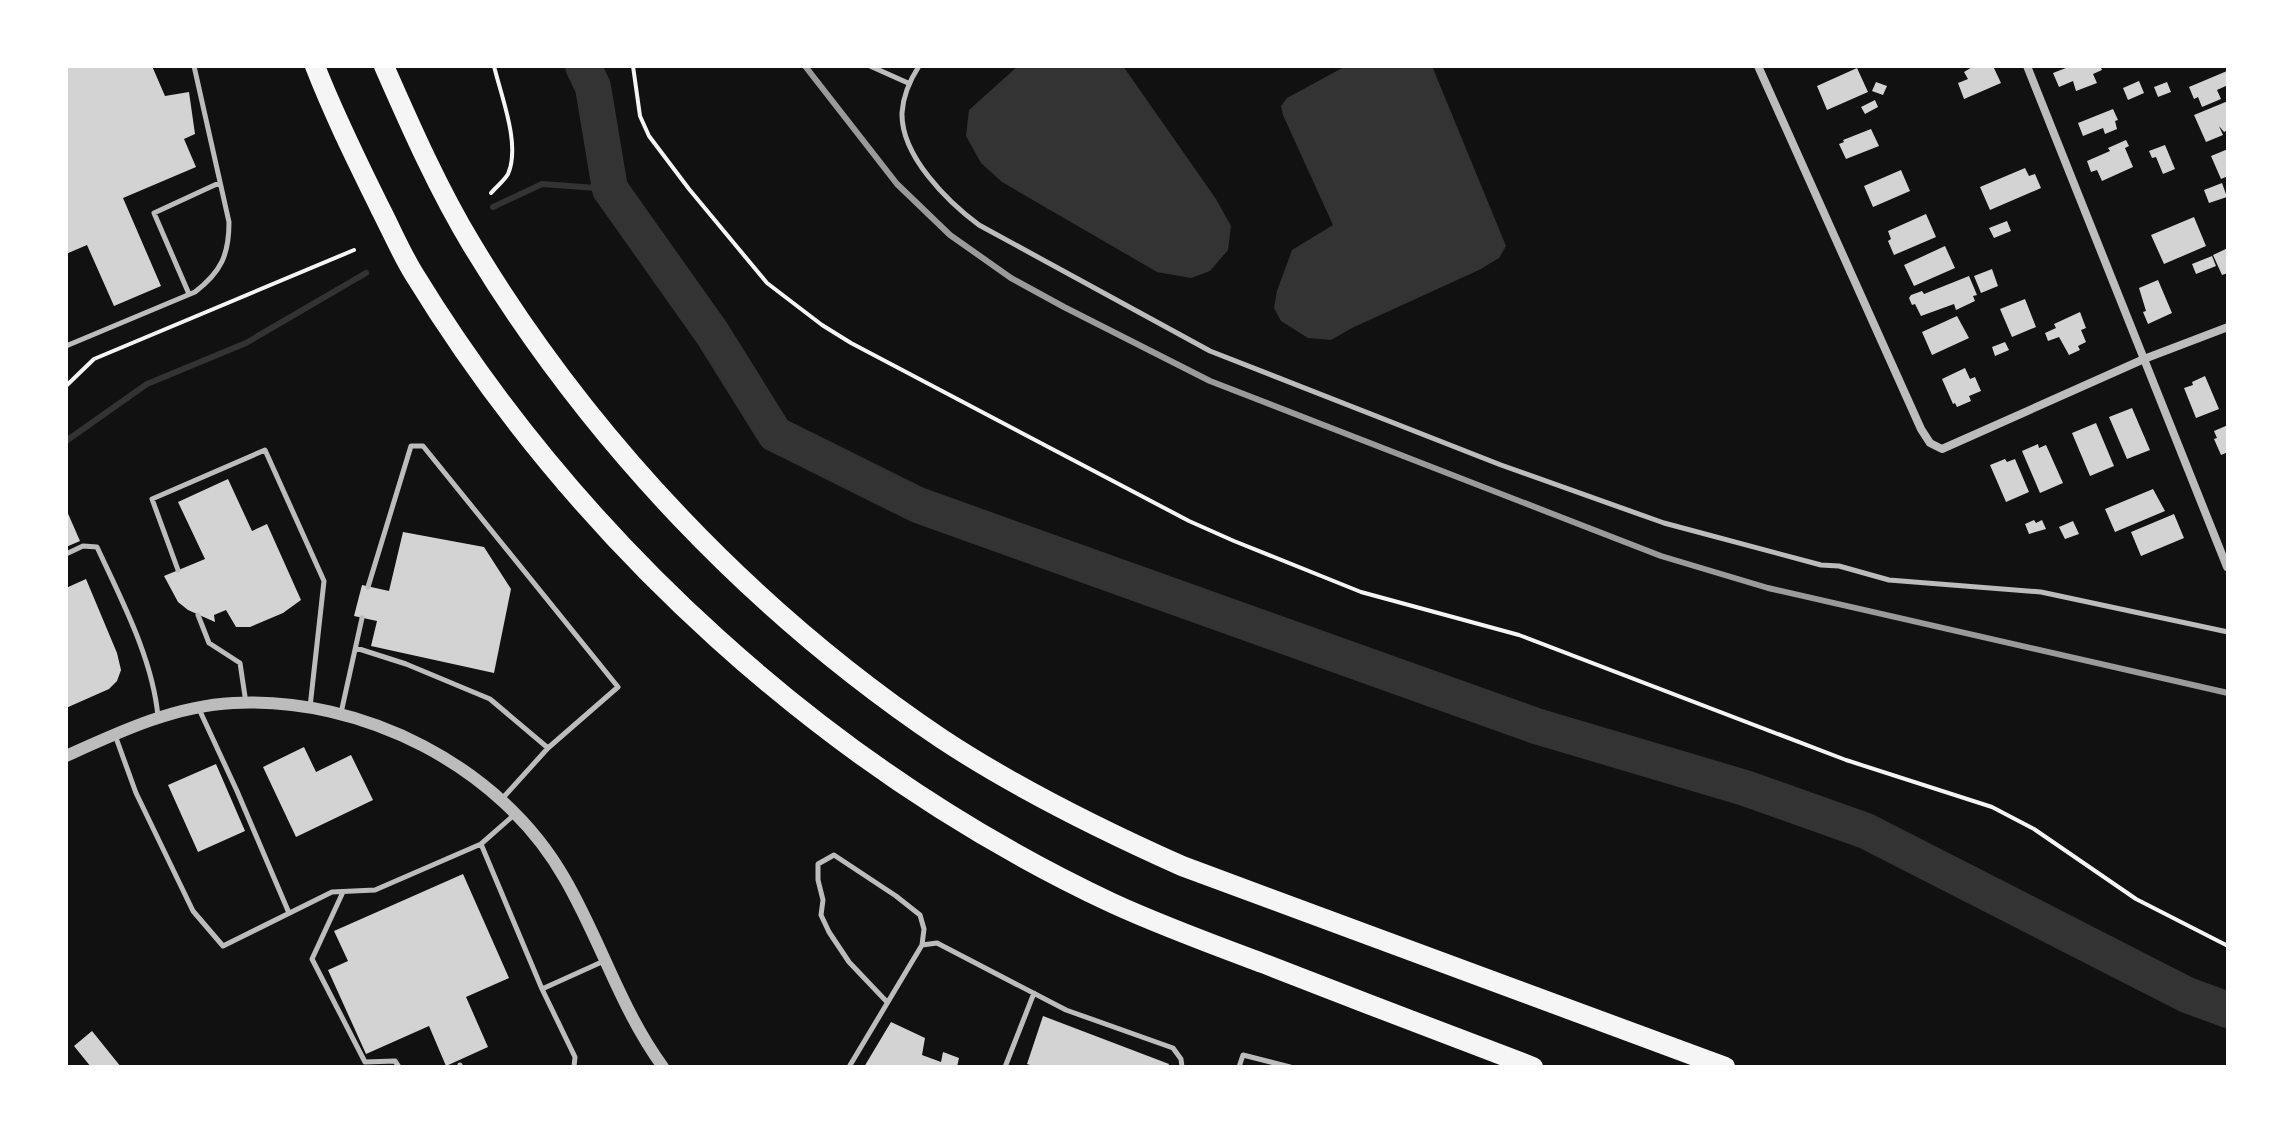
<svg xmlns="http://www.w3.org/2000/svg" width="2294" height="1133" font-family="Mulish,sans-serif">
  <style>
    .water { fill: #333 }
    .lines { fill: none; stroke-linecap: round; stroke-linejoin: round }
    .stream { stroke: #333; stroke-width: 6 }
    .river { stroke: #333; stroke-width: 36 }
    .building { fill: #d3d3d3 }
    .path { stroke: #f5f5f5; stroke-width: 4 }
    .service { stroke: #bcbcbc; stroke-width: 5 }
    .minor { stroke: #bcbcbc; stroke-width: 8 }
    .tertiary { stroke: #bcbcbc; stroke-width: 12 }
    .motorway { stroke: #f5f5f5; stroke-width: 20 }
    .rail { stroke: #9a9a9a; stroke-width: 6 }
  </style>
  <rect width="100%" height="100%" fill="#111"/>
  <path class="water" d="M1018,66H1123L1216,199L1231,226L1228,250L1210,271L1191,278L1157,272L1002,182L981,163L966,136L969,110Z
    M1346,66H1432L1506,246L1499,258L1479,270L1352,328L1331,340L1308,338L1281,321L1274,308L1277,291L1292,250L1333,225L1283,115L1281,106L1287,98Z"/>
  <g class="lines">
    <path class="stream" d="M493,207L542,184L610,189
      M66,441L147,384L246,343L366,273"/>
    <path class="river" d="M583,66L593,87L610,189L712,333L775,434L918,505L1536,726L1745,788L1866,831L2187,995L2228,1010"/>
  </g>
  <path class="building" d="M66,66H152L165,96L189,92L195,134L184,139L196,167L123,198L161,286L114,306L87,245L66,254Z
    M1974,66H1993L2001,83L1964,99L1958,83L1968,79L1964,72Z
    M2071,66H2100L2102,70L2093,74L2097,83L2076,91L2073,81L2059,87L2053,73Z
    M1857,68L1868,92L1827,110L1817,86Z
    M2227,71L2228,85L2217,90L2221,99L2202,107L2198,97L2194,99L2189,87Z
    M2139,81L2144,93L2128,100L2123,88Z
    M1876,82L1887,86L1883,95L1872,91Z
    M2167,82L2171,92L2158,97L2154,87Z
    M1875,100L1878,107L1865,114L1861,107Z
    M2228,101V130L2224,132L2219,126L2223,135L2206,142L2194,115Z
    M2113,109L2118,120L2115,121L2117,129L2105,134L2103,128L2083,136L2078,123Z
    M1871,129L1879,146L1846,159L1839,144L1844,142L1843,140Z
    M2126,140L2129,146L2125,148L2133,167L2102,181L2097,170L2091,172L2087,161L2110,151L2108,148Z
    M2165,145L2175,169L2163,174L2156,157L2152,158L2149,151Z
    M2228,149V176L2221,179L2211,156Z
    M2025,168L2029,176L2035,174L2041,188L1990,210L1980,187Z
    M1901,170L1910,191L1873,207L1864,186Z
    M2222,183L2227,197L2209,203L2204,190Z
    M1926,214L1936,237L1894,255L1888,241L1891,239L1888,231Z
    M2194,217L2206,246L2164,264L2151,235Z
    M2007,221L2011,231L1994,238L1989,228Z
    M1945,246L1955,268L1914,286L1904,265Z
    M2228,248V273L2222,275L2213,255Z
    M2212,256L2216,266L2196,274L2192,264Z
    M1992,269L1998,286L1981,293L1974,276Z
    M1969,276L1977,295L1973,296L1975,301L1956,310L1954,304L1921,316L1915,304L1912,305L1909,298L1911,295L1922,291L1924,294Z
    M2158,280L2172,313L2148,324L2143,312L2146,311L2139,288Z
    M2025,299L2036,327L2012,337L2000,309Z
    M2080,312L2086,328L2081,330L2086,342L2078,346L2080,350L2069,355L2059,337L2048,341L2045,333L2056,328L2054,324Z
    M1957,316L1969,338L1932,355L1922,332Z
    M2005,342L2009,350L1995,356L1992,347Z
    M1965,368L1970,379L1975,377L1981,391L1969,396L1971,401L1957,407L1955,403L1953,404L1942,379Z
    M2205,376L2219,409L2196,418L2184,388L2193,385L2192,382Z
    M2132,408L2150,450L2127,459L2109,417Z
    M2096,423L2114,466L2090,476L2072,433Z
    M2228,425V452L2221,455L2214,439L2217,438L2214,431Z
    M2038,444L2039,448L2046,445L2063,483L2040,493L2022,451Z
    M2005,459L2007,462L2015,459L2029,492L2006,502L1990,465Z
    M228,479L252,531L267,524L301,600L283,613L250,627H236L226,610L214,615L215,622L188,610L178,602L164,576L205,559L178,502Z
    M2153,489L2165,511L2115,532L2105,509Z
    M66,509L80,541L66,547Z
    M2174,514L2184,538L2141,556L2131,532Z
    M2034,520L2036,523L2042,520L2046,529L2029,534L2025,524Z
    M2073,521L2079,534L2065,539L2059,527Z
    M403,532L484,547L511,589L494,673L371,646L377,621L354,616L362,585L389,591Z
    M86,579L117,653L121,670L117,681L109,689L66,708V588Z
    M304,747L316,772L351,755L373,800L296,837L263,767Z
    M216,764L245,831L198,852L168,785Z
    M463,874L509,978L466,997L488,1047L446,1066L429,1026L366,1054L328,970L348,961L334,931Z
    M1043,1016L1169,1064L1168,1067H1036L1027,1064Z
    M891,1022L925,1038L922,1055L941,1062L943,1052L959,1058L957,1067H864Z
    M92,1031L121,1067H91L74,1046Z"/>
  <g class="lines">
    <path class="path" d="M633,66L640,116L649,136L689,189L767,283L822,325L851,343L1189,521L1234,541L1361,592L1519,635L1846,760L1992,807L2034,829L2136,899L2228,946
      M491,193C496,187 504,181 508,174C521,145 501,96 494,66
      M66,386L94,359L354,250"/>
    <path class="service" d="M870,66L908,83
      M919,66C910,80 903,96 902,113C901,156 948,202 979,225L1210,351L1501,465L1664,523L1821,565L1839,566L1889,580L2041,592L2228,632
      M189,294L154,213L219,183
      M66,346L195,292C221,272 229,255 229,222L194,66
      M66,554L83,546L97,547C121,599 153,659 158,717
      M178,570L152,499L265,450L324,581L310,707
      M368,587L411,446H423L618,687L548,748L501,800
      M198,615L209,643L240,663L246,703
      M356,648L406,664L490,699L548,748
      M199,709L237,791L289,913
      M341,713L362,618
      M115,735L136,793L193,911L223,946L332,892L375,890L481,844L514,815
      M481,844L542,989L604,961
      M343,892L312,959L365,1062L395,1061L399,1067
      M542,989L575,1057L574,1067
      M887,1002L849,962L829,932L821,915L823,900L818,880V864L834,855L896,896L920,915L924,929L922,945
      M460,1065L461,1067
      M849,1067L922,945L937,943L1066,1010L1173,1048L1181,1059L1182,1067
      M1005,1067L1034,993
      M1239,1067L1243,1055L1290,1067"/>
    <path class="minor" d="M1758,66L1921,429L1930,443L1942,449L2144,359L2228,327
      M2027,66L2227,567"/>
    <path class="tertiary" d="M66,756C119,732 174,706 233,703C362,696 501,766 565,879C601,941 620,1008 663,1067"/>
    <path class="motorway" d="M315,66C334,115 357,161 380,208C391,229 401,253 414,274C578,542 827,769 1112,903C1162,926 1214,945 1265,964C1354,999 1444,1033 1533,1067
      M384,66C410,125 438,189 472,245C589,439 753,612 942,739C1018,789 1099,829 1182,866L1725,1067"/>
    <path class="rail" d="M805,66L897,184L950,235L1011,278L1064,307L1210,381L1661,556L1768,588L2228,693"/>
  </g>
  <rect width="2294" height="1133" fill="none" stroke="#ffffff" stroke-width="136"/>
</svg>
